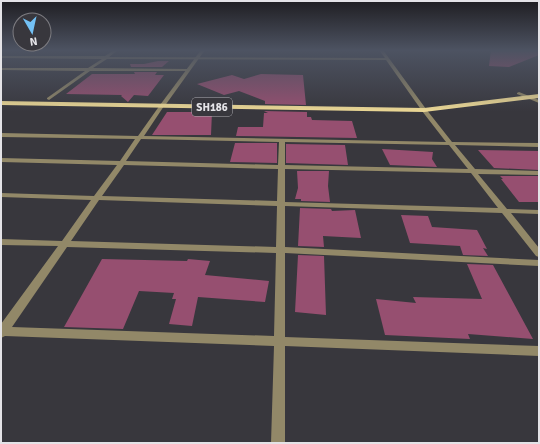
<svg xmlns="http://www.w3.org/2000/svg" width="540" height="444" font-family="Signika,sans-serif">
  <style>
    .building { fill: #964f70 }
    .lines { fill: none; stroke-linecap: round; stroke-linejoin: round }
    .minor { fill: #928868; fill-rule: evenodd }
    .tertiary { fill: #928868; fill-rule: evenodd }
    .primary { fill: #ecd895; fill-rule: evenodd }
    .labels { text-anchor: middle; stroke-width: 3; stroke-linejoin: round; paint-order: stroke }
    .shield { fill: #38373d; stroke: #b0afb4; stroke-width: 1 }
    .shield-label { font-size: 11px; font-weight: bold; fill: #e4e3e7 }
  </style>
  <rect width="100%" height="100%" fill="#38373d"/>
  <path class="building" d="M491,50H539V55L509,67L489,66Z
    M158,61H169L162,67H131L130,64H144Z
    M134,72H157L155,75H164L148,96L134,95L128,102L121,96L122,95L66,94L92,74H135Z
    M261,74L303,75L306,105L265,104V101L239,91L224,95L197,84L232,75L244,79Z
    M264,111L307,112V117H311L312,120L352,121L357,138L236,136L238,127H263L264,113H268Z
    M167,112H212L211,135H152Z
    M235,143H277V163L230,162Z
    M286,144L345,145L348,165L286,163Z
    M382,149L433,152L432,159L437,167L390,165Z
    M478,150L539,151V170L494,168Z
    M297,171H329L328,186L330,202L301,201V199H295L298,188Z
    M500,176H539V202H519L501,179H503Z
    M300,208L331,209L332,211L355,210L361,238L323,236L324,247L298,246Z
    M401,215L428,216L432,227L477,230L487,249L483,248L488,256L463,255L460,246L410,243Z
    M298,255L324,256L326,315L295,312Z
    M102,259L187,261L188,259L210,261L205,275L269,281L265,302L198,297L192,326L169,324L176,299H172L174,293L139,291L123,329L64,327Z
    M467,264L493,265L533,339L468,334L470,339L385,335L376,299L416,303L413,297L482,299Z"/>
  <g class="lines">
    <path class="minor" d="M114,50H118L109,57L385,58L379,50H383L426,109L452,142L539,143V147L455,145L475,169L539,171V175L478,174L507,209L539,210V214L511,213L539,248V257L536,256L502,213L285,206V247L539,260V266L285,253V337L539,346V356L285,346V443H271L274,346L5,336L1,338V324L58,246L1,245V239L62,241L91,200L1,197V193L94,196L117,165L1,162V158L120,161L135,139L1,137V133L138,136L160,105H162L164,106L144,136L446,142L422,111L386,60L107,59L93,68L188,69L190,70L188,71H90L49,100L47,99V98L85,71L1,70V68H88L102,59L1,58V56H105ZM141,139L279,142L278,165L126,161ZM285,142L449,145L468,169L285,165ZM124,165L278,169L277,201L102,196ZM285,169L471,173L498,208L285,202ZM99,200L277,206L276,247L71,241ZM67,247L276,253L274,336L12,327Z
      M519,92L539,100V103L517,94V93Z"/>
    <path class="tertiary" d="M201,50H205L164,107H160V105Z"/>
    <path class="primary" d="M539,94V98L424,112L1,105V101L424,108Z"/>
  </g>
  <linearGradient id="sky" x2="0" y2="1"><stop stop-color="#1f1e22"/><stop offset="0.45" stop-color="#4d5362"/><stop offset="1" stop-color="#4d5362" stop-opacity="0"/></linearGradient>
  <rect width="540" height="112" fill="url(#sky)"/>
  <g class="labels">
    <rect class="shield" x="192" y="98" width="40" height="18" rx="3"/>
    <g class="shield-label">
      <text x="212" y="111">SH186</text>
    </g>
  </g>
  <rect width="540" height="444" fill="none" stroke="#e4e3e7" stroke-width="4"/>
  <g transform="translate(32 32) rotate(171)"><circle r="19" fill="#38373d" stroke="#7d7c81"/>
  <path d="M0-3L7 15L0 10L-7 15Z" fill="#73c1f5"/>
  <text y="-6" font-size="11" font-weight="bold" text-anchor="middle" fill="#e4e3e7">N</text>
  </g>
</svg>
